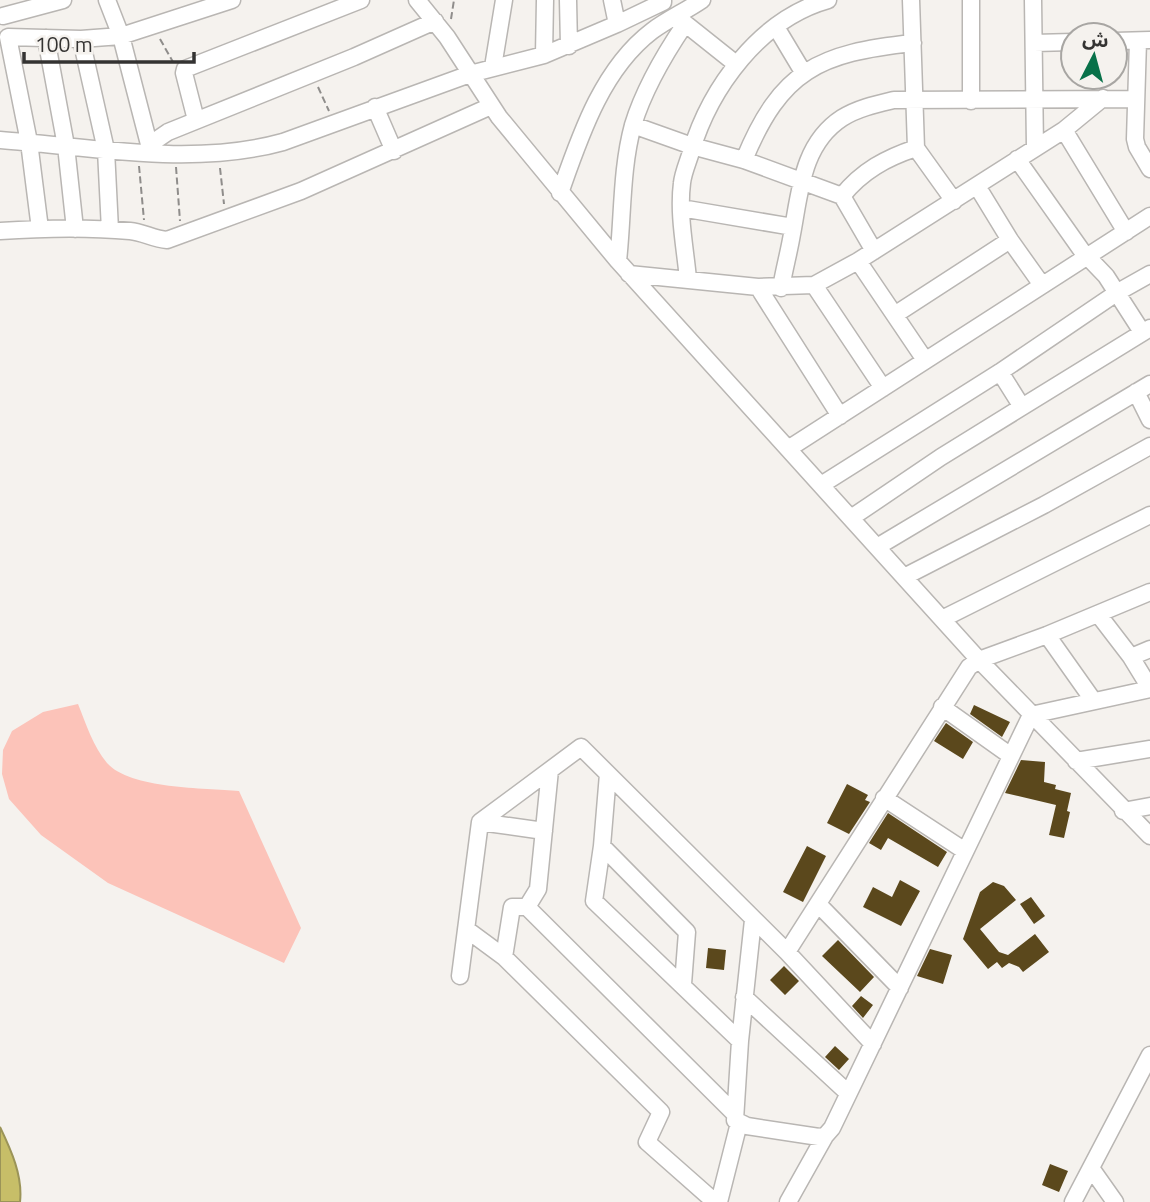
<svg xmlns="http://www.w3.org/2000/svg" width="1150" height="1202" font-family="'Titillium Web','Noto Sans Arabic',sans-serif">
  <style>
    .green { fill: #fcc3b9 }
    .water { fill: #c7be68; stroke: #9b9458; stroke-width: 2 }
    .building { fill: #5b481c }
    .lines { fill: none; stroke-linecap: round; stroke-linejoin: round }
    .minor-casing { stroke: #b9b6b3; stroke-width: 19 }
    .path { stroke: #8f8d8b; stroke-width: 2; stroke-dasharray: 7 3.5; stroke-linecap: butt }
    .minor { stroke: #fff; stroke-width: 16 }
  </style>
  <rect width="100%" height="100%" fill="#f5f2ee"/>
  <path class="green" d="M78,704C86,724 93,746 107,763C130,789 205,788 239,791L301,928L284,963L108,883L41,835L9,799L2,774L3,750L12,731L43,712Z"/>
  <path class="water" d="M0,1127C11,1150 23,1176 20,1202H0Z"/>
  <path class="building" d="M974,705L1010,722L1002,737L970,714Z
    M946,723L973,742L963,759L934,741Z
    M1021,760L1045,762L1044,782L1056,785L1055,789L1071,793L1067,811L1070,812L1064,838L1049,835L1056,805L1005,793Z
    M847,784L868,795L865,800L870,802L849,834L827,823Z
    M888,813L947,852L938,867L888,838L881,850L869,843Z
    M807,846L826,856L803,902L783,892Z
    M900,880L920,891L901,926L863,907L873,887L892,897Z
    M993,882L1004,886L1016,900L980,929L999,952L1008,955L1035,934L1049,952L1023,972L1019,967L1009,963L1002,968L997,962L988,969L963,939L980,892Z
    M1031,897L1045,916L1034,924L1020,904Z
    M838,940L874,977L860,992L822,956Z
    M708,948L726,950L724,970L706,968Z
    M930,949L952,955L943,984L917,976Z
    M784,966L799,981L785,995L770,980Z
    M861,996L873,1005L863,1018L852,1006Z
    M835,1046L849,1059L839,1070L825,1057Z
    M1050,1164L1068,1171L1059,1192L1042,1185Z"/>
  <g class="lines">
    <defs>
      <path id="minor" d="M107,0L121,36L151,152
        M417,0L447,37L499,117L618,261L979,660L1150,836
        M568,0L569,46
        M911,0L916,148L954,201
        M971,0V101
        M1033,0L1035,148
        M3,16L63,0
        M677,17L736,64
        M617,24L663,2V0
        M776,27L803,72
        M46,38L66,146L75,229
        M81,39L106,150L110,230
        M1115,41L1150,40
        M1138,41L1135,139L1137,147L1150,169
        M1034,43L1073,42
        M544,55L545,0
        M493,67L504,0
        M375,107L394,151
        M196,120L184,73L185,69L361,0
        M633,125L692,146L744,160L842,196
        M1064,130L1126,232
        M0,140C92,147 193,167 283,142L470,74L544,55L617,24L612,0
        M149,145L168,132L354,57L435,21
        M1017,159L1082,251L1106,276L1142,332
        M744,160C781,70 819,53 913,43
        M977,186L1010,240L1042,285
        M560,193C580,136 602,69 652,31C668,19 686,11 702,0
        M681,208L793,227
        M40,229L29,142L8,37L81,39L121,36L232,0
        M0,231C43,228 87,227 130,231C143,232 153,239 167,240L301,191L491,106
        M874,251L842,196C862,171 886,158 916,148
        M618,261C623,216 621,169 633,125C644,89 664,55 685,24
        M858,261L925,360
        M629,274L758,287L814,285L858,261L1064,130L1103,98
        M688,279C685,247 678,214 682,183C683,173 688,162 691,152C710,88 760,19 828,0
        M814,285L883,388
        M758,287L840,416
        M781,288C784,270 789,252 792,234C800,192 802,144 842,118C858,108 877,104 894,100L1136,99
        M896,314L1010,240
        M1000,372L1022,407
        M1136,392L1150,420
        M788,449L1150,216
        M821,485L1000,372L1118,292L1150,274
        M851,518L941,457L1150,328
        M877,547L1150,384
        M904,577L1044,505L1150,446
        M1098,614L1131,657L1150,688
        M942,619L1150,515
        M1047,635L1093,700
        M1131,657L1150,649
        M942,707L1011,756
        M1076,761L1150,749
        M608,774L602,846L594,901L740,1041
        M884,798L965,851
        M1123,811L1150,806
        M480,822L544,831
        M602,846L687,932L683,984
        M819,905L900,988
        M527,907L538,889L550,770
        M753,920L740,1041L735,1120L747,1126L819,1137L825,1136
        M466,929L504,957L661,1112L647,1142L715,1202
        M787,952L969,667L979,660L1047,635L1150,592
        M504,957L512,907H527L734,1113
        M460,976L480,822L581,747L787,952L873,1044
        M744,997L848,1093
        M1091,1168L1115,1202
        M719,1202L739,1123
        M788,1202L825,1136L832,1128L1031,715L1150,689
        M1073,1202L1150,1055"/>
    </defs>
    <use href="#minor" class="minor-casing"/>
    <path class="path" d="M451,19L454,0
      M160,39L173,62
      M318,87L329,111
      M139,166L144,220
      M176,167L180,221
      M220,168L224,204"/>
    <use href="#minor" class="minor"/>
  </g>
  <g transform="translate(1094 56) rotate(6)"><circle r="33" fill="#f5f2ee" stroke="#a8a6a3" stroke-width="2"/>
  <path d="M0-5L12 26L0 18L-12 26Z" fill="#087149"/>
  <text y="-10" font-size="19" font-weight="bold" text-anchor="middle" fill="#343332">ش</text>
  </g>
  <path d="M24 52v10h170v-10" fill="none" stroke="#343332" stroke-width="3.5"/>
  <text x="35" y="52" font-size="21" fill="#343332" stroke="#f5f2ee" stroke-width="5" paint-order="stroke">100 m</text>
</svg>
